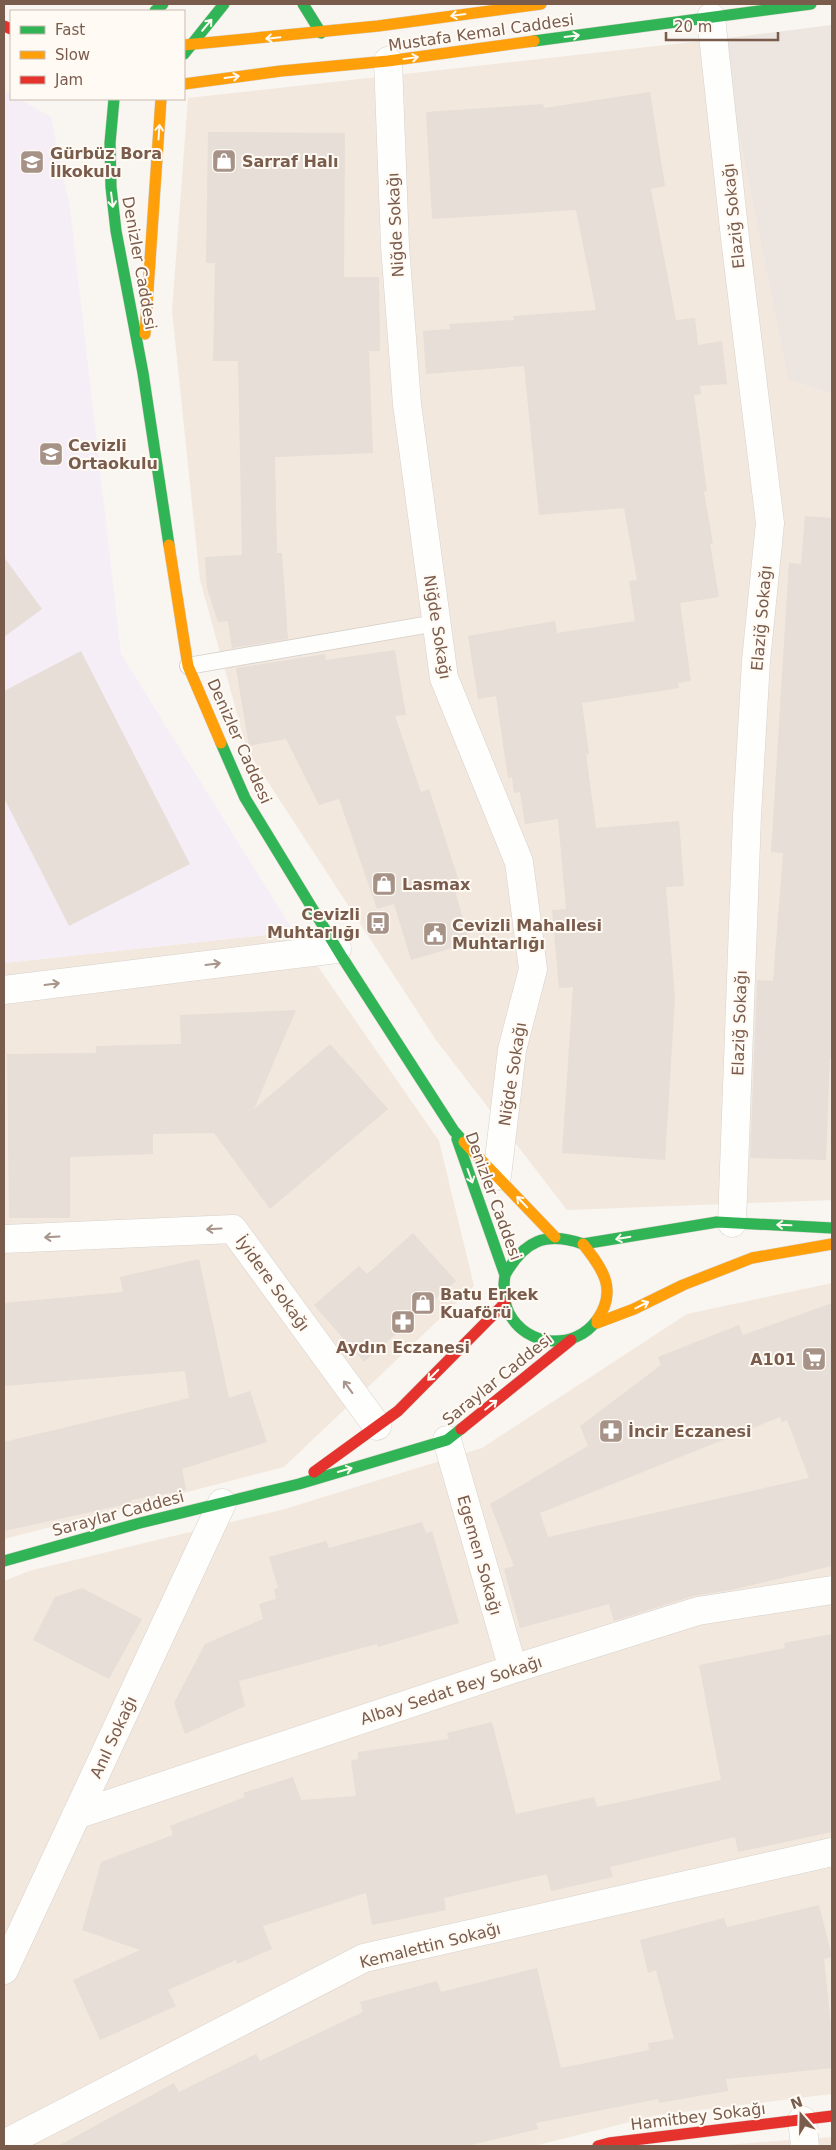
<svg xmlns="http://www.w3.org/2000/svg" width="836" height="2150" font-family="'DejaVu Sans',sans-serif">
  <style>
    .residential { fill: #f2e8de }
    .industrial { fill: #ede5e0 }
    .education { fill: #f6eef6 }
    .building { fill: #e6ded7; fill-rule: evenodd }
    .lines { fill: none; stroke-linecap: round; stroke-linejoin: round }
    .lane-casing { stroke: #d7d1cb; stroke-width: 18 }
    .street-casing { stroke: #d7d1cb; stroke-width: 29 }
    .fast-casing { stroke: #d9d2cb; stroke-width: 12 }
    .slow-casing { stroke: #d9d2cb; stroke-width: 12 }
    .jam-casing { stroke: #d9d2cb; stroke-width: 12 }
    .lane { stroke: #fefefd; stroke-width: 16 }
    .street { stroke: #fefefd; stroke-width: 28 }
    .fast { stroke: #30b455; stroke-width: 11 }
    .slow { stroke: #ff9f0a; stroke-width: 11 }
    .jam { stroke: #e5322d; stroke-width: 11 }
    .oneway { stroke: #fffaf3 }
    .oneway2 { stroke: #a8958b }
    .labels { text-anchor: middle; stroke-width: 4; stroke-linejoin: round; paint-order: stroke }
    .street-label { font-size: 16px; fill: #7a5c4d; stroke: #fffaf3 }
    .poi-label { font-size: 16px; font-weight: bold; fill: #7a5c4d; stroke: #fffaf3; text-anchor: start }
  </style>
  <rect width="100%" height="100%" fill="#f9f5f0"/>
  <path class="residential" d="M720,39L788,380L832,394V1200L567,1210L436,1040L247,750L200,580L172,311L188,98Z
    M294,932L439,1141L474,1286L284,1467L4,1539V963Z
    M832,1283V2094L658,2115L534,2146H4V1581L29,1571L285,1509L482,1448L687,1314Z
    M832,2137V2146H712Z"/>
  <path class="industrial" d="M832,25V394L788,380L720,39Z"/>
  <path class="education" d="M4,90L11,94V99H19L51,117L70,208L121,654L294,932L4,963Z"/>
  <path class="building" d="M650,92L665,186L651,189L676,320L695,318L698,345L722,341L727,384L700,386L701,394L694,395L707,491L704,492L713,543L710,544L719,597L680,603L691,681L678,683L679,688L582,703L589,754H586L596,828L679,821L684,886L666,887L675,998L665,1160L562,1153L573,987L559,988L552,910L566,909L558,819L525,824L520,792L514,793L512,777L508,778L496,696L478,699L468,636L555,621L557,633L635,621L629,581L637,580L624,508L539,515L524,366L426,374L423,331L450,329L449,324L514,320L513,316L596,310L576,210L432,219L426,112L543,104L544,108Z
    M208,132L345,133L344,277H379L380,351H369L373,453L275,457L277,553H282L288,639L232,648L228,621L218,622L207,588L205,557L242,555L238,361H213L215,263H206Z
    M805,516L832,518V1058H830L826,1160L750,1158L757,980L773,981L783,853L771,852L789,563L801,564Z
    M4,557L42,609L4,637Z
    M395,650L406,715L395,716L421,792L429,789L448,847L459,882L453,884L470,943L411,960L394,904L377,909L339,799L319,805L286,739L249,746L236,668L325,654L326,660Z
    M81,651L190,864L69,926L4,798V691Z
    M296,1010L254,1109L330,1044L388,1109L270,1209L214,1133L153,1134V1154L70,1157V1218H9L7,1054L96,1053V1046L181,1044L180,1015Z
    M413,1233L456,1281L364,1362L314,1305L359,1266L367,1274Z
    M199,1259L229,1398L250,1391L267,1442L182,1469L186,1490L131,1500L132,1503L4,1531V1442L189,1398L185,1371L4,1386V1303L123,1292L120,1277Z
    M832,1303V1566L731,1590L693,1596L614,1621L609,1604L520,1628L504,1569L514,1566L490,1504L588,1446L580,1426L661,1365L658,1357L739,1325L743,1335ZM780,1417L782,1422L787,1420L809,1478L548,1537L540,1513Z
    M422,1522L426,1533L432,1531L459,1623L378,1647L377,1644L239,1681L245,1706L185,1734L174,1703L205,1644L263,1619L259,1604L276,1599L274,1589L278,1588L269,1557L326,1541L329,1548Z
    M82,1588L142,1619L109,1679L33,1640L55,1597Z
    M832,1634V1832L738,1852L735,1837L610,1867L613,1877L551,1891L547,1874L444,1898L446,1910L372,1925L366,1893L263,1926L272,1949L237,1964L236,1960L168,1990L176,2006L100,2040L73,1980L140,1950L82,1930L101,1862L173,1835L170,1826L245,1797L243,1793L293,1777L301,1800L356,1796L351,1761L358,1759V1752L449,1739L447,1733L492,1722L516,1814L594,1797L597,1807L721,1780L699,1665L785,1648L784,1643Z
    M819,1905L832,1957L824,1959L832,2035V2068L726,2079L728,2091L659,2103L658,2099L536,2123L538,2129L467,2146H58L174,2083L179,2092L256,2054L260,2061L363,2012L360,2002L437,1981L441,1992L537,1968L561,2068L649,2050L648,2043L674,2039L656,1970L648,1973L640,1940L724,1918L727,1927Z"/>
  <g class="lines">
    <defs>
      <path id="lane" d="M188,666L436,623"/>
      <path id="street" d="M711,17L735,238L770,523L756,661L747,816L732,1223
        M388,61L395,246L407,404L444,678L519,862L533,969L512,1050L497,1176
        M4,990L337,949
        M4,1239L233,1229L377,1426
        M447,1440L513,1669
        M76,1815L513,1669L698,1611L832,1590
        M4,1970L222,1503
        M802,2120L805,2146
        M4,2144L364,1958L832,1852"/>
      <path id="fast" d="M303,4L321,33
        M155,11L163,4
        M534,41L811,4
        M184,54L224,4
        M114,99L110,143L111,187L116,231L143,373L169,545
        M221,743L245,798L342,957L454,1131L464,1142
        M457,1139L505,1275C503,1288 503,1301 509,1313C526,1347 575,1351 597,1320
        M505,1275C524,1241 545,1231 583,1244L717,1222L832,1228
        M4,1561L140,1523L299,1484L447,1440L461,1429"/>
      <path id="slow" d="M184,45L378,26L541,4
        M184,84L281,71L388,61L534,41
        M145,334L161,99
        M169,545L188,666L221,743
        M464,1142L555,1237
        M583,1244C603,1269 618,1290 597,1320
        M597,1323L634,1309L683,1285L752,1258L832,1244"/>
      <path id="jam" d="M4,26L11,29
        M461,1429L571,1340
        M314,1472L398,1411L505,1303
        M598,2146L609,2143L832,2116"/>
    </defs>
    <use href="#lane" class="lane-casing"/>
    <use href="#street" class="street-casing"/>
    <use href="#fast" class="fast-casing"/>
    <use href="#slow" class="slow-casing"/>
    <use href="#jam" class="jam-casing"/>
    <use href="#lane" class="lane"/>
    <use href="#street" class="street"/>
    <use href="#fast" class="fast"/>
    <use href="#slow" class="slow"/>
    <use href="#jam" class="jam"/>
  </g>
  <defs><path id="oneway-shaft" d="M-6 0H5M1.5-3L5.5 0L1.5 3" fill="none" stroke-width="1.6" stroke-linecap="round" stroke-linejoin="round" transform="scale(1.25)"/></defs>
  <g class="oneway">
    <use href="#oneway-shaft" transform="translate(458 15) rotate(172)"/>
    <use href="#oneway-shaft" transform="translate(207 25) rotate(-50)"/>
    <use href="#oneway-shaft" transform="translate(572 36) rotate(-7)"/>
    <use href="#oneway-shaft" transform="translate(273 38) rotate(174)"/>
    <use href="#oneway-shaft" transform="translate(411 58) rotate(-8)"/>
    <use href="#oneway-shaft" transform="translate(232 77) rotate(-8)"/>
    <use href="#oneway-shaft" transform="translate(159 132) rotate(-86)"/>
    <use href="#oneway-shaft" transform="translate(112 200) rotate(83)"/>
    <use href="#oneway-shaft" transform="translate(470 1176) rotate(70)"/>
    <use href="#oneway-shaft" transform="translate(522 1202) rotate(-134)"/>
    <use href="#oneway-shaft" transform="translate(784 1225) rotate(-178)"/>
    <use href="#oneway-shaft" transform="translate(623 1238) rotate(170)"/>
    <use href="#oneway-shaft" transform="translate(642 1305) rotate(-26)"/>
    <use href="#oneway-shaft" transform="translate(433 1375) rotate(135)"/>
    <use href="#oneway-shaft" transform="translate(491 1405) rotate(-39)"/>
    <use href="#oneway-shaft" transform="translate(345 1470) rotate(-16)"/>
  </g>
  <g class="oneway2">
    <use href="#oneway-shaft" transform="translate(213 964) rotate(-7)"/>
    <use href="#oneway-shaft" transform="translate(52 984) rotate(-7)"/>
    <use href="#oneway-shaft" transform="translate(214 1229) rotate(177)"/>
    <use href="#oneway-shaft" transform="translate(52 1237) rotate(177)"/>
    <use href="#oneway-shaft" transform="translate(348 1387) rotate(-126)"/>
  </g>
  <defs>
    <symbol id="shop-square" viewBox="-11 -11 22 22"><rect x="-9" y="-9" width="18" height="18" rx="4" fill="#a69286" stroke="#fffaf3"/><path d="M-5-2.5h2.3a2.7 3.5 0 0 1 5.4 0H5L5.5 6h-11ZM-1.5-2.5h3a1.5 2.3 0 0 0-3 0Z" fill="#fff"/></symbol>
    <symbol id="school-square" viewBox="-11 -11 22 22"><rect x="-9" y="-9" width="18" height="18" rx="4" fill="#a69286" stroke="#fffaf3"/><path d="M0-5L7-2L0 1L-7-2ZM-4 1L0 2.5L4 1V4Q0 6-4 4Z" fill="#fff"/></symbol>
    <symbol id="bus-square" viewBox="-11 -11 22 22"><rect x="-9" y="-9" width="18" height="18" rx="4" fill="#a69286" stroke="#fffaf3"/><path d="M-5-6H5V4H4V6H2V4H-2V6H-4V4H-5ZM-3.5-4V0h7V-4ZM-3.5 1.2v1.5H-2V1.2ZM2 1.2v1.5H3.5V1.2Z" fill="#fff"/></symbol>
    <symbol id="civic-square" viewBox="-11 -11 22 22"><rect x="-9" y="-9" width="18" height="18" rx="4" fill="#a69286" stroke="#fffaf3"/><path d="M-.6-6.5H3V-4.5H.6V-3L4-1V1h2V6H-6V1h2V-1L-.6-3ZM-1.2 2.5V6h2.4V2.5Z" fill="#fff"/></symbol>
    <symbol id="pharmacy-square" viewBox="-11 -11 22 22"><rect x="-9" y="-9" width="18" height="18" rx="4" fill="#a69286" stroke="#fffaf3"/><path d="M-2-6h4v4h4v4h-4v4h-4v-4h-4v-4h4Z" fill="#fff"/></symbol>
    <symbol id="supermarket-square" viewBox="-11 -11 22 22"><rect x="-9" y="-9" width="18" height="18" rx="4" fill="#a69286" stroke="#fffaf3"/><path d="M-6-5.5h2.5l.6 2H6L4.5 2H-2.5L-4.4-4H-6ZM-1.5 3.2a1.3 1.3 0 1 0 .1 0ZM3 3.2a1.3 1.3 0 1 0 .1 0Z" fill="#fff"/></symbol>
  </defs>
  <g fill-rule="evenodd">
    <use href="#shop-square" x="210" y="147" width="28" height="28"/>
    <use href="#school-square" x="18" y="148" width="28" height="28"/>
    <use href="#school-square" x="37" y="440" width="28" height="28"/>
    <use href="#shop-square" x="370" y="870" width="28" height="28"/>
    <use href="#bus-square" x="364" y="909" width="28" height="28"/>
    <use href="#civic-square" x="421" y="920" width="28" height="28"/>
    <use href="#shop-square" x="409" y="1289" width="28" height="28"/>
    <use href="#pharmacy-square" x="389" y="1308" width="28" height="28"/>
    <use href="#supermarket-square" x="800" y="1345" width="28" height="28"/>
    <use href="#pharmacy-square" x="597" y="1417" width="28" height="28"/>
  </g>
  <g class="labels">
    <g class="street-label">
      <text transform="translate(481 32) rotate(-8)" y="6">Mustafa Kemal Caddesi</text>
      <text transform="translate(733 216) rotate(-96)" y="6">Elaziğ Sokağı</text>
      <text transform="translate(395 225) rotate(-93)" y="6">Niğde Sokağı</text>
      <text transform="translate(140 263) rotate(80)" y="6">Denizler Caddesi</text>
      <text transform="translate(761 618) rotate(-85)" y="6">Elaziğ Sokağı</text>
      <text transform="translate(438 627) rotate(81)" y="6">Niğde Sokağı</text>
      <text transform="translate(240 741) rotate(66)" y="6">Denizler Caddesi</text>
      <text transform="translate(739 1023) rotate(-88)" y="6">Elaziğ Sokağı</text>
      <text transform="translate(512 1074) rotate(-81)" y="6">Niğde Sokağı</text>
      <text transform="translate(494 1196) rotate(70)" y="6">Denizler Caddesi</text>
      <text transform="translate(273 1283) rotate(54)" y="6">İyidere Sokağı</text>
      <text transform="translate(497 1379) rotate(-39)" y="6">Saraylar Caddesi</text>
      <text transform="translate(118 1513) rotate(-15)" y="6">Saraylar Caddesi</text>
      <text transform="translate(480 1555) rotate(74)" y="6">Egemen Sokağı</text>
      <text transform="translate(451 1690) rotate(-18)" y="6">Albay Sedat Bey Sokağı</text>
      <text transform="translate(113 1737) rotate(-65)" y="6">Anıl Sokağı</text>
      <text transform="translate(430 1945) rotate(-14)" y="6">Kemalettin Sokağı</text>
      <text transform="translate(698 2116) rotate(-7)" y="6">Hamitbey Sokağı</text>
    </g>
    <g class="poi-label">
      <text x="50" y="159">Gürbüz Bora<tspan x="50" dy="18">İlkokulu</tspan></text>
      <text x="242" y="167">Sarraf Halı</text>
      <text x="68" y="451">Cevizli<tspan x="68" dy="18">Ortaokulu</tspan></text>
      <text x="402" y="890">Lasmax</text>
      <text x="360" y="920" text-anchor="end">Cevizli<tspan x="360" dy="18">Muhtarlığı</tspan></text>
      <text x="452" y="931">Cevizli Mahallesi<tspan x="452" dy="18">Muhtarlığı</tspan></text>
      <text x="440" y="1300">Batu Erkek<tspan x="440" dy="18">Kuaförü</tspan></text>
      <text x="403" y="1353" text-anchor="middle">Aydın Eczanesi</text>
      <text x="796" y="1365" text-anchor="end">A101</text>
      <text x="628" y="1437">İncir Eczanesi</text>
    </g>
  </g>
  <rect width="836" height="2150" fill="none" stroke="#7a5c4d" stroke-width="10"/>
  <rect x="10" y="10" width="175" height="90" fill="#fffaf3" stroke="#cabbb1"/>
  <rect x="20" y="26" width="25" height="8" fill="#30b455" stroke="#cabbb1"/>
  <text x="55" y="35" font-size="15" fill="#7a5c4d">Fast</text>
  <rect x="20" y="51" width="25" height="8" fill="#ff9f0a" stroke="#cabbb1"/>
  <text x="55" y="60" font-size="15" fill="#7a5c4d">Slow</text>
  <rect x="20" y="76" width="25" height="8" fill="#e5322d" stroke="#cabbb1"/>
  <text x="55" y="85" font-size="15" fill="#7a5c4d">Jam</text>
  <g transform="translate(801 2115) rotate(340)" stroke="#fffaf3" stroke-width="4" paint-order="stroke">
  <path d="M0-4L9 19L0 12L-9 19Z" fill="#7a5c4d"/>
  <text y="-8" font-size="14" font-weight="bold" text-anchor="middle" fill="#7a5c4d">N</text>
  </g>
  <path d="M666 32v8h112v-8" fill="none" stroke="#7a5c4d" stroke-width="2.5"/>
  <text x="674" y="32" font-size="15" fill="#7a5c4d" stroke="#fffaf3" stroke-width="4" paint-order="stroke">20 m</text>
</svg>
